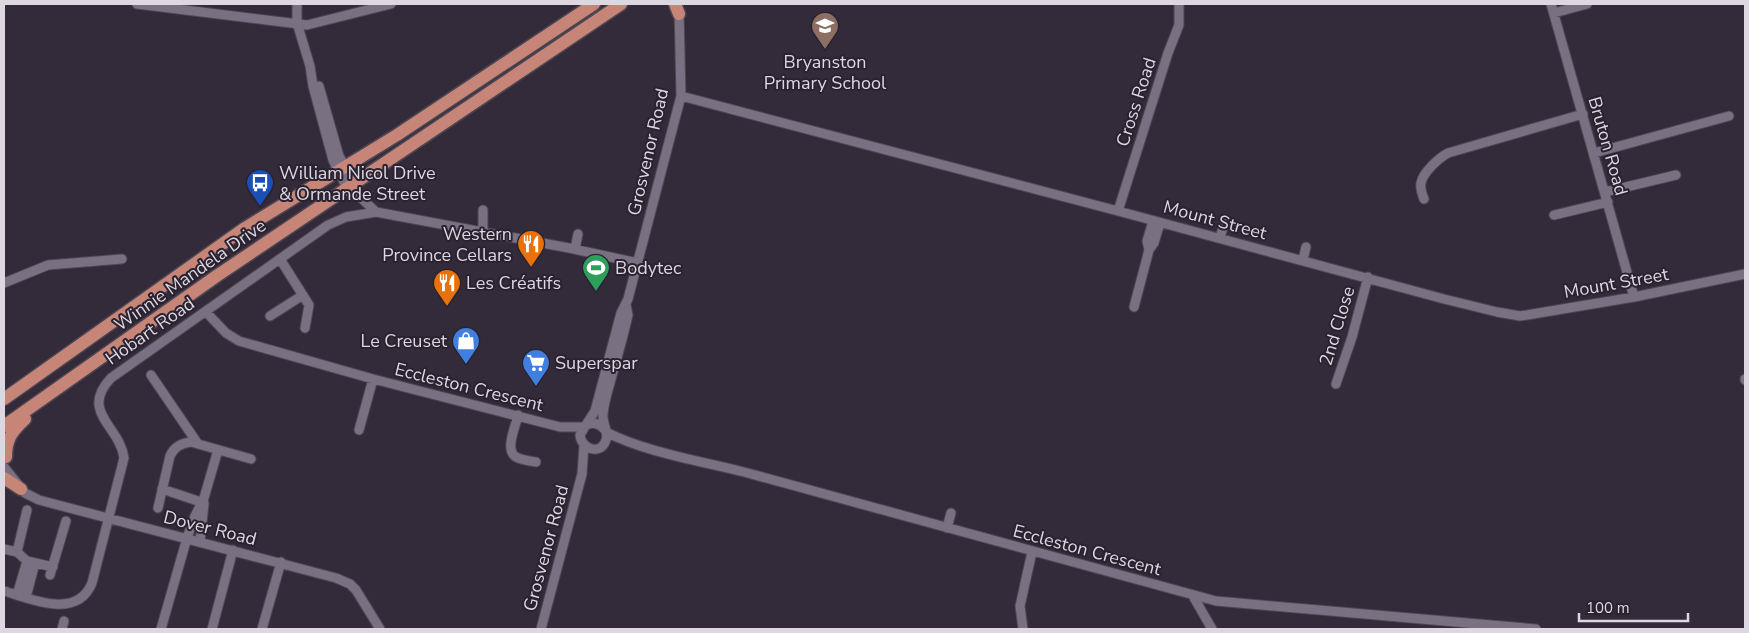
<svg xmlns="http://www.w3.org/2000/svg" width="1749" height="633" font-family="'Nunito Sans',sans-serif">
  <style>
    .lines { fill: none; stroke-linecap: round; stroke-linejoin: round }
    .minor-casing { stroke: #4d4753; stroke-width: 11 }
    .primary-casing { stroke: #4d4753; stroke-width: 15 }
    .minor { stroke: #797081; stroke-width: 9 }
    .primary { stroke: #c78578; stroke-width: 12 }
    .labels { text-anchor: middle; stroke-width: 4; stroke-linejoin: round; paint-order: stroke }
    .poi-label { font-size: 18px; fill: #ddd7e1; stroke: #2a2230; text-anchor: start }
    .street-label { font-size: 18px; fill: #ddd7e1; stroke: #2a2230 }
  </style>
  <rect width="100%" height="100%" fill="#342b3a"/>
  <g class="lines">
    <defs>
      <path id="minor" d="M137,4L307,25L391,4
        M297,4V23L310,66L313,86L333,160L347,188L352,193L359,196L376,212
        M1551,4L1634,297
        M1554,13L1587,4
        M319,86L339,156L357,188
        M681,96L1118,211L1444,299L1497,312L1520,316L1527,315L1634,297L1745,274
        M1594,153L1729,116
        M1605,192L1676,175
        M1424,199C1422,194 1420,188 1421,183C1423,172 1439,158 1448,153L1583,114
        M1118,211L1168,53L1179,25V4
        M1554,215L1608,202
        M483,232V210
        M1220,238L1225,220
        M575,249L578,234
        M1149,250L1147,241L1153,221
        M280,259L309,305L305,328
        M1303,260L1306,247
        M4,283L48,265L122,259
        M1134,307L1149,250L1154,243L1160,223
        M206,312L226,333L239,341L373,379L560,427H584
        M270,316L303,295
        M151,375L198,444
        M1745,380V379
        M1336,384L1352,337L1368,277
        M518,415C516,426 504,450 516,457C522,460 530,461 536,462
        M586,425L595,411L621,313L628,299L681,96L679,10
        M604,429C599,423 593,422 586,425L580,435C581,449 601,456 606,440C609,432 602,423 603,414C604,404 607,393 610,383C616,361 623,338 628,315L626,305
        M359,430L373,379
        M606,432C645,452 700,461 744,472L1216,601L1536,629
        M4,467L25,493L39,500L336,578L350,584L356,590L380,629
        M162,489L204,503
        M158,508L170,456C174,447 181,443 191,442L251,459
        M947,528L951,513
        M200,542L204,504
        M4,549L17,552L27,561L53,567
        M17,552L27,510
        M50,575L66,521
        M4,591C31,599 77,620 92,583L124,458C120,426 79,412 111,378L328,225L346,217L376,212L569,248L638,263
        M17,595L27,561
        M1193,596L1212,629
        M26,597L35,563
        M62,629L64,621
        M161,629L187,538L195,516L204,498L218,450
        M212,629L233,550
        M262,629L281,562
        M541,629L582,474L584,445
        M1023,629L1020,606L1032,552"/>
      <path id="primary" d="M675,4L679,14
        M4,399L245,228L397,135L594,4
        M4,426L218,275L621,4
        M6,457C6,439 12,431 25,419
        M4,478L21,489"/>
    </defs>
    <use href="#minor" class="minor-casing"/>
    <use href="#primary" class="primary-casing"/>
    <use href="#minor" class="minor"/>
    <use href="#primary" class="primary"/>
  </g>
  <defs>
    <symbol id="school-pin" viewBox="-11 -11 22 30"><path d="M0 17L-7.5 6A9.5 9.5 0 1 1 7.5 6Z" fill="#8d6e63" stroke="#2a2230"/><path d="M0-5L7-2L0 1L-7-2ZM-4 1L0 2.5L4 1V4Q0 6-4 4Z" fill="#fff"/></symbol>
    <symbol id="bus-pin" viewBox="-11 -11 22 30"><path d="M0 17L-7.5 6A9.5 9.5 0 1 1 7.5 6Z" fill="#1a4fb4" stroke="#2a2230"/><path d="M-5-6H5V4H4V6H2V4H-2V6H-4V4H-5ZM-3.5-4V0h7V-4ZM-3.5 1.2v1.5H-2V1.2ZM2 1.2v1.5H3.5V1.2Z" fill="#fff"/></symbol>
    <symbol id="restaurant-pin" viewBox="-11 -11 22 30"><path d="M0 17L-7.5 6A9.5 9.5 0 1 1 7.5 6Z" fill="#e8710a" stroke="#2a2230"/><path d="M-5-6h1v4h1v-4h1v4h1v-4h1v5L-1.5 .5V6h-2V.5L-5-1ZM5-6V6H3V1.5H1.5Q1.5-4 5-6Z" fill="#fff"/></symbol>
    <symbol id="stadium-pin" viewBox="-11 -11 22 30"><path d="M0 17L-7.5 6A9.5 9.5 0 1 1 7.5 6Z" fill="#2e9e5b" stroke="#2a2230"/><path d="M0-5a6.5 5 0 1 0 0 10a6.5 5 0 1 0 0-10ZM-3.5-1.8h7v3.6h-7Z" fill="#fff"/></symbol>
    <symbol id="shop-pin" viewBox="-11 -11 22 30"><path d="M0 17L-7.5 6A9.5 9.5 0 1 1 7.5 6Z" fill="#3f7fe0" stroke="#2a2230"/><path d="M-5-2.5h2.3a2.7 3.5 0 0 1 5.4 0H5L5.5 6h-11ZM-1.5-2.5h3a1.5 2.3 0 0 0-3 0Z" fill="#fff"/></symbol>
    <symbol id="supermarket-pin" viewBox="-11 -11 22 30"><path d="M0 17L-7.5 6A9.5 9.5 0 1 1 7.5 6Z" fill="#3f7fe0" stroke="#2a2230"/><path d="M-6-5.5h2.5l.6 2H6L4.5 2H-2.5L-4.4-4H-6ZM-1.5 3.2a1.3 1.3 0 1 0 .1 0ZM3 3.2a1.3 1.3 0 1 0 .1 0Z" fill="#fff"/></symbol>
  </defs>
  <g fill-rule="evenodd">
    <use href="#school-pin" x="809" y="10" width="32" height="43"/>
    <use href="#bus-pin" x="244" y="167" width="32" height="43"/>
    <use href="#restaurant-pin" x="515" y="228" width="32" height="43"/>
    <use href="#stadium-pin" x="580" y="252" width="32" height="43"/>
    <use href="#restaurant-pin" x="431" y="267" width="32" height="43"/>
    <use href="#shop-pin" x="450" y="325" width="32" height="43"/>
    <use href="#supermarket-pin" x="520" y="347" width="32" height="43"/>
  </g>
  <g class="labels">
    <g class="poi-label">
      <text x="825" y="68" text-anchor="middle">Bryanston<tspan x="825" dy="21">Primary School</tspan></text>
      <text x="279" y="179">William Nicol Drive<tspan x="279" dy="21">&amp; Ormande Street</tspan></text>
      <text x="512" y="240" text-anchor="end">Western<tspan x="512" dy="21">Province Cellars</tspan></text>
      <text x="615" y="274">Bodytec</text>
      <text x="466" y="289">Les Créatifs</text>
      <text x="447" y="347" text-anchor="end">Le Creuset</text>
      <text x="555" y="369">Superspar</text>
    </g>
    <g class="street-label">
      <text transform="translate(1136 102) rotate(-72)" y="6">Cross Road</text>
      <text transform="translate(1608 146) rotate(74)" y="6">Bruton Road</text>
      <text transform="translate(648 152) rotate(-77)" y="6">Grosvenor Road</text>
      <text transform="translate(1215 220) rotate(15)" y="6">Mount Street</text>
      <text transform="translate(190 275) rotate(-35)" y="6">Winnie Mandela Drive</text>
      <text transform="translate(1616 283) rotate(-10)" y="6">Mount Street</text>
      <text transform="translate(1337 326) rotate(-73)" y="6">2nd Close</text>
      <text transform="translate(150 331) rotate(-35)" y="6">Hobart Road</text>
      <text transform="translate(469 387) rotate(14)" y="6">Eccleston Crescent</text>
      <text transform="translate(210 528) rotate(14)" y="6">Dover Road</text>
      <text transform="translate(546 548) rotate(-75)" y="6">Grosvenor Road</text>
      <text transform="translate(1087 550) rotate(15)" y="6">Eccleston Crescent</text>
    </g>
  </g>
  <rect width="1749" height="633" fill="none" stroke="#ddd7e1" stroke-width="10"/>
  <path d="M1579 613v8h109v-8" fill="none" stroke="#ddd7e1" stroke-width="2.5"/>
  <text x="1586" y="613" font-size="15" fill="#ddd7e1" stroke="#2a2230" stroke-width="4" paint-order="stroke">100 m</text>
</svg>
